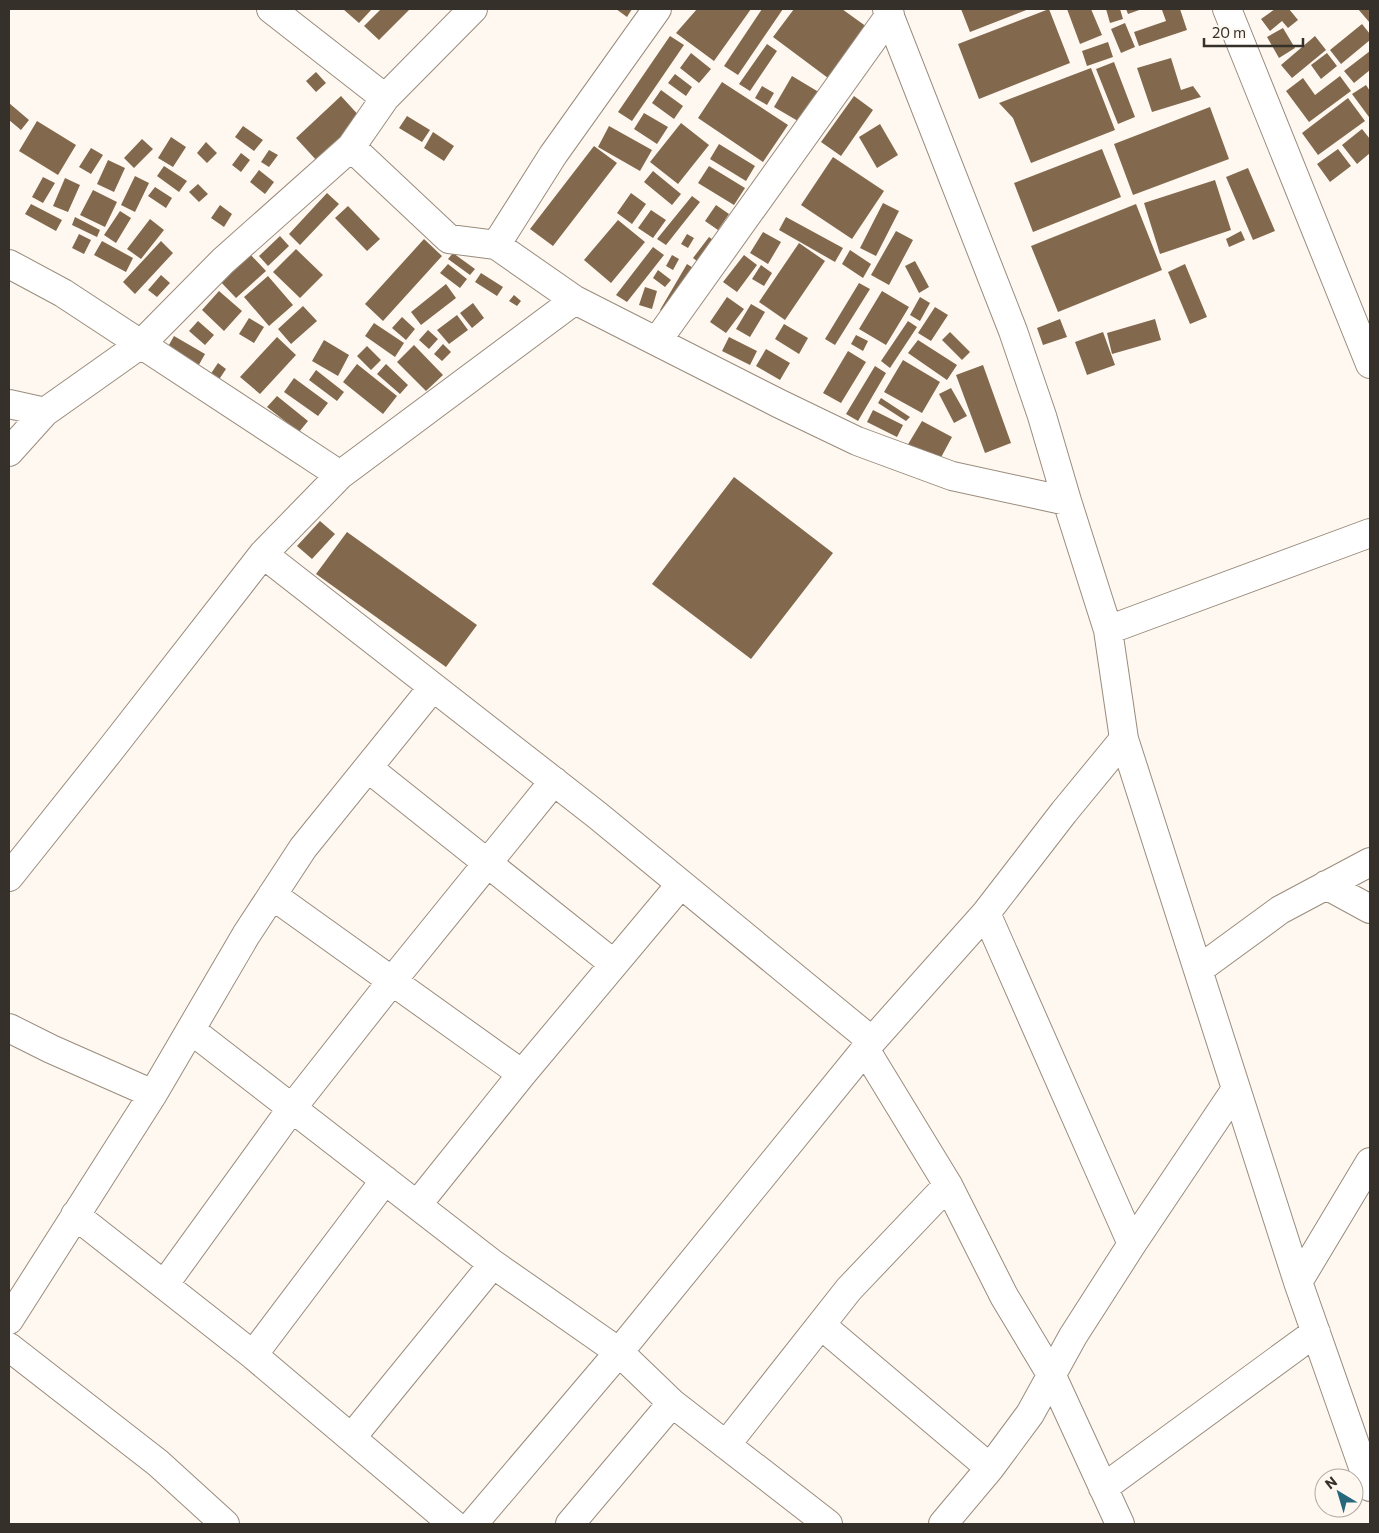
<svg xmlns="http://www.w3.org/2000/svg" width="1379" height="1533" font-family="Commissioner,sans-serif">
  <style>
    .building { fill: #82694d }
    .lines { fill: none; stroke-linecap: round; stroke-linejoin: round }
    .minor-casing { stroke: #9a8c7d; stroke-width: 30 }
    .minor { stroke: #fff; stroke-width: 28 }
  </style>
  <rect width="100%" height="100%" fill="#fef8f1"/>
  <path class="building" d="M343,9H372L359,23Z
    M381,9H410L379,40L364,26Z
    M616,9H632L627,17Z
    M697,9H751L714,61L676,33Z
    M762,9H783L738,75L724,66Z
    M794,9H842L867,27L828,78L773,37Z
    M961,9H1029L970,32Z
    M1049,9L1070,63L979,99L958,44Z
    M1067,9H1091L1102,35L1080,44Z
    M1106,9H1120L1123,19L1110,23Z
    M1126,9H1142L1128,14Z
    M1164,9H1180L1187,30L1139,46L1134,32L1166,21L1162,10Z
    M1275,9H1289L1298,20L1288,28L1282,21L1270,31L1261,19Z
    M1358,9H1370V23Z
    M1125,23L1135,47L1121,53L1111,29Z
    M1362,24L1370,34V40L1341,64L1330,50Z
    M1283,28L1295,48L1279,58L1267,37Z
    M670,36L684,45L632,121L618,112Z
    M1315,36L1326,50L1292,78L1281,65Z
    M1108,42L1113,57L1087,66L1082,51Z
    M767,44L777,51L750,91L739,84Z
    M1370,51V70L1354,83L1344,71Z
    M691,53L711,69L699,83L680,68Z
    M1327,53L1337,66L1321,79L1311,65Z
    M1171,58L1181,90L1193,86L1201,97L1152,112L1137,68Z
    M1114,62L1135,117L1118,124L1096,69Z
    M1091,68L1115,130L1031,163L1013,118L999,103Z
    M316,72L326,83L316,92L306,81Z
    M675,74L692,87L686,96L668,83Z
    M792,76L822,94L803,124L774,107Z
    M1340,76L1351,91L1309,122L1286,91L1303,78L1315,95Z
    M722,82L788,125L763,162L698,118Z
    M1366,85L1370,91V116L1369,117L1352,94Z
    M762,86L774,93L767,105L755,98Z
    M661,90L683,106L674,119L652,103Z
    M341,96L363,120L318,162L296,138Z
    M854,96L873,110L841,156L821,142Z
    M1348,98L1365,121L1318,155L1302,133Z
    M9,103L29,120L21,130L9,120Z
    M1210,107L1229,159L1133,195L1114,144Z
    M644,113L668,127L657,144L634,129Z
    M407,116L430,130L422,142L399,128Z
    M37,121L76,145L58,175L19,151Z
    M681,123L709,145L678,184L650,162Z
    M880,124L898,155L877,168L859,137Z
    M243,126L263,140L254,151L235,137Z
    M609,126L652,150L640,171L598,147Z
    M1362,129L1370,139V153L1357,164L1342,145Z
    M433,132L454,146L444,161L424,148Z
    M171,137L186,147L173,167L158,158Z
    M142,139L153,149L134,168L124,158Z
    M206,142L217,153L207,163L197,153Z
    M719,144L755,166L746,181L710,159Z
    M594,146L617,163L553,246L530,229Z
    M91,148L103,155L91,174L79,167Z
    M1102,149L1121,197L1033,232L1014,183Z
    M1338,149L1351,166L1330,182L1317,164Z
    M269,150L278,155L269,167L261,162Z
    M241,153L250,160L241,172L232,165Z
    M833,157L884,191L852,239L801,205Z
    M108,160L125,168L114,192L97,184Z
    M164,166L187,181L179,192L157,176Z
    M709,166L745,188L734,205L698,183Z
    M1248,168L1275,231L1253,240L1226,177Z
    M259,170L274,182L265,194L250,182Z
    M653,171L681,194L672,205L644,182Z
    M135,176L149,183L135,212L121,205Z
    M43,177L55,183L43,203L32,197Z
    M65,178L80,185L68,212L53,206Z
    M1215,180L1231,230L1160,254L1144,203Z
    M198,184L208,194L199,202L189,192Z
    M155,187L172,198L166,208L148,196Z
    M93,190L117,202L105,227L80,215Z
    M327,193L339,204L300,245L289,234Z
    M631,193L646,204L632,224L617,213Z
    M692,196L700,202L666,245L657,239Z
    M883,203L899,211L876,256L860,248Z
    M31,204L62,220L56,231L25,214Z
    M1136,204L1162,270L1058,312L1031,246Z
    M220,205L232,214L224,227L211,218Z
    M716,205L729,214L718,230L705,221Z
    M348,206L380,239L367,251L335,218Z
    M651,210L666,220L653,238L638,228Z
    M120,211L131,218L116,243L104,235Z
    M75,217L100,230L97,237L72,225Z
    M786,217L843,248L835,262L779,230Z
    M150,219L164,230L141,259L127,249Z
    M618,220L645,242L611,283L584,260Z
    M896,231L913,240L889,285L871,275Z
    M1241,231L1245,240L1229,247L1226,239Z
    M763,232L781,242L768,264L750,253Z
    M79,234L91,240L84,254L72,248Z
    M687,234L694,238L688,248L681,244Z
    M280,236L289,246L268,266L259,256Z
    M709,237L719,244L702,265L693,258Z
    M424,239L442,256L383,321L365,304Z
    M102,241L133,258L126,272L94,255Z
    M161,241L173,253L135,294L123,282Z
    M799,243L825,261L785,320L759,302Z
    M653,247L664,255L627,302L616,295Z
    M296,249L323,275L300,298L273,272Z
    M850,250L871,264L863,278L842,264Z
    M248,252L266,271L236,298L218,279Z
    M453,253L475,269L470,275L448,259Z
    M672,255L679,259L673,270L666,266Z
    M744,255L757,265L737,292L723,282Z
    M915,261L929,287L919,293L905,266Z
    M448,264L467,279L460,288L440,273Z
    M687,264L698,271L671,316L660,310Z
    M1185,264L1207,317L1190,324L1168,272Z
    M761,265L772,273L764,286L752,279Z
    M658,270L671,280L665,287L653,278Z
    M481,273L503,287L497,296L475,282Z
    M161,275L170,283L157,297L148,290Z
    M268,276L293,305L269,326L244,297Z
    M859,283L870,289L835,345L825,339Z
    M446,284L456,298L421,325L411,312Z
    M645,287L657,291L652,309L639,305Z
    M219,291L242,311L224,331L202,310Z
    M882,291L909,307L886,345L859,329Z
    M514,295L521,301L517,306L509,301Z
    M727,297L744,309L726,333L710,322Z
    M920,297L930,303L920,321L910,315Z
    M473,303L484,318L472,328L460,313Z
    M751,304L765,312L750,337L736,329Z
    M303,306L317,321L291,344L278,329Z
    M935,307L948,315L931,341L918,333Z
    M457,315L468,330L449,344L437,330Z
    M402,317L415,329L406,340L392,328Z
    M249,318L264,327L254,343L239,334Z
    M1060,319L1067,337L1043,345L1037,328Z
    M1155,319L1161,340L1112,354L1107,333Z
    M198,321L214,335L205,345L189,331Z
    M908,321L917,327L890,368L881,361Z
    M374,323L404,343L395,357L365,336Z
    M784,324L808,338L799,354L775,339Z
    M428,330L438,339L429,349L419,340Z
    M950,332L970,352L962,360L942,340Z
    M1103,332L1115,365L1087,375L1075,342Z
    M856,335L868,341L863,351L851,344Z
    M174,336L205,354L196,370L165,352Z
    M277,337L296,355L260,394L240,377Z
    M729,337L757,351L750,365L722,351Z
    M324,340L349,355L338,376L312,361Z
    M918,340L957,365L947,380L908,353Z
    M443,344L451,352L442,361L434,354Z
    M414,345L443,375L426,391L397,362Z
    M367,346L381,360L371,370L357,356Z
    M766,349L790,363L780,380L756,366Z
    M848,351L866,362L841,403L823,393Z
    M903,360L940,382L922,413L884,392Z
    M218,363L226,369L218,381L210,375Z
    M357,364L397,396L383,414L343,382Z
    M386,364L408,385L400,394L377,374Z
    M983,365L1011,443L985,453L956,375Z
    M875,366L886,373L858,421L846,414Z
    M316,370L344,392L337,401L309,380Z
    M294,378L328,403L318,416L284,392Z
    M951,388L967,416L954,423L939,394Z
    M277,396L308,421L299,432L267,407Z
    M881,398L910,417L906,421L878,403Z
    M873,410L903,425L897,437L867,422Z
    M922,421L952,437L938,463L907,446Z
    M734,477L833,553L751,659L652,584Z
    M320,521L335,534L312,559L297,546Z
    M347,532L477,625L446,667L316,574Z"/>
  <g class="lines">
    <defs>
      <path id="minor" d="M271,9L385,98
        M887,9L1013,331L1042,416L1067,501L1108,630L1124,739L1298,1282L1370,1487
        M1227,9L1370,364
        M351,147L449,239L496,245L575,300L780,404L857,441L952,476L1067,501
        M496,245L553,155L657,9
        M9,264L63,293L340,475
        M657,341L890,15
        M9,404L45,412
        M9,452L45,412L141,344L223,261L351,147L385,98L473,9
        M263,554L597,815L872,1041
        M1108,630L1370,533
        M368,768L614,964
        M9,877L111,749L263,554L340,475L575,300
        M1326,885L1370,909
        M272,895L522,1074
        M986,913L1132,1244
        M1198,970L1280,910L1370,862
        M9,1028L51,1049L153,1094
        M191,1030L493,1264L619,1352L672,1403L828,1524
        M865,1049L948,1185L1004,1296L1052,1376L1120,1524
        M417,1205L522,1074L681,884
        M75,1215L253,1355L453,1524
        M1298,1282L1370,1162
        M164,1285L292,1108L392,981L554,781
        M9,1320L153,1094L246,935L303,848L433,687
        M821,1325L990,1468
        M9,1347L158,1463L225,1524
        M253,1355L385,1180
        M352,1437L493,1264
        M726,1445L849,1289L948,1185
        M1103,1488L1316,1332
        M473,1524L619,1352L872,1041L986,913L1064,812L1124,739
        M570,1524L672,1403
        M943,1524L990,1468L1030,1414L1073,1336L1132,1244L1236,1089"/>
    </defs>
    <use href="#minor" class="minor-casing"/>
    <use href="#minor" class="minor"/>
  </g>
  <rect width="1379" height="1533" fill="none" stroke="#35302a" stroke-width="20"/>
  <g transform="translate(1339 1493) rotate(322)"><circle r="24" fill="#fef8f1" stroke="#aea8a1"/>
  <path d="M0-4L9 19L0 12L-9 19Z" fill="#27697c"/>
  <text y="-8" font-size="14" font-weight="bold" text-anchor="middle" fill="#35302a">N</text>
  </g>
  <path d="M1204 38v8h99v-8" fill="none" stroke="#35302a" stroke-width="2.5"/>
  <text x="1212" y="38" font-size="15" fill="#35302a" stroke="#fef8f1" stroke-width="4" paint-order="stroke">20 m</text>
</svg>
